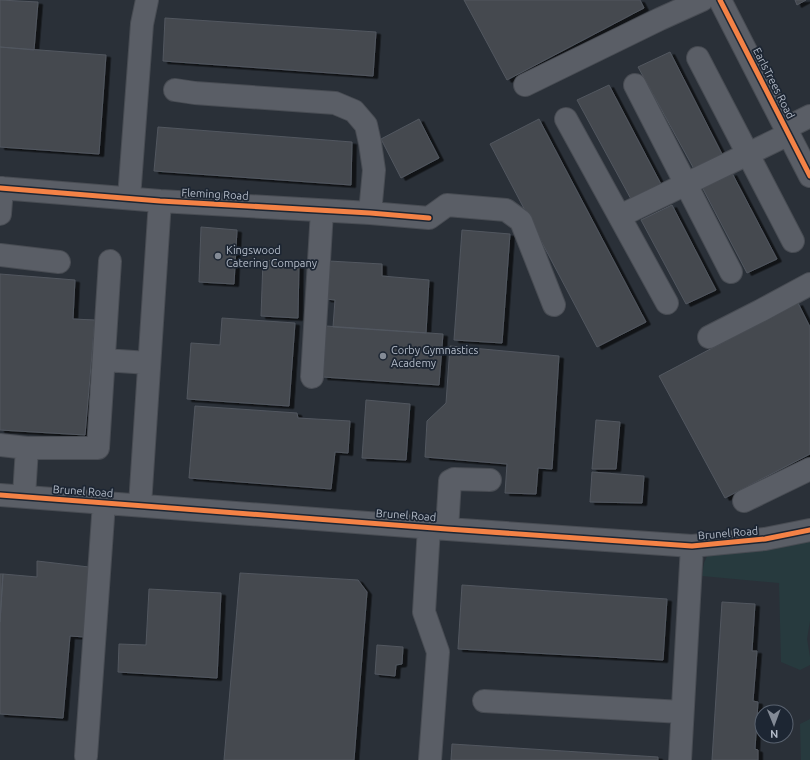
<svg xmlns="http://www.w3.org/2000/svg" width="810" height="760" font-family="Ubuntu,sans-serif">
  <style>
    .green { fill: #273a3e }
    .building { fill: #444950; stroke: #52575f; filter: url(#shadow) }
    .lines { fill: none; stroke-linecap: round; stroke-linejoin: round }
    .minor-casing { stroke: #484c53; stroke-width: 24 }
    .minor { stroke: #5a5e66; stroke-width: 22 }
    .cycleway-casing { stroke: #1d2633; stroke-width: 8 }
    .cycleway { stroke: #f48246; stroke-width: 5 }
    .poi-dot { fill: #848b96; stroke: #1d2633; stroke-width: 1.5 }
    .labels { text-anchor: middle; stroke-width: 3.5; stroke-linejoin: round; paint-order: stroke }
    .street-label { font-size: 11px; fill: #b4bcc9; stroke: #1d2633 }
    .poi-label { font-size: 11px; fill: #b4bcc9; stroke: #1d2633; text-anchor: start }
  </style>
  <defs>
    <filter id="shadow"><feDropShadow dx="4.5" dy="2.5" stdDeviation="0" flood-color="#0009"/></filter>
  </defs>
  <rect width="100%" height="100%" fill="#2a3038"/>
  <path class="green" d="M810,541V621L807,639L810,657V665L800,670L781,662L779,583L702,576L704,563L708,554L758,551L793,545Z
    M810,719V760H801L800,724Z"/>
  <path class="building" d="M0,0L38,2L34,50L0,47Z
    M464,0H640L644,8L507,80Z
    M795,0H806L797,5Z
    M165,18L376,32L373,76L163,61Z
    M0,47L106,55L99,154L0,147Z
    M670,52L722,154L694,169L638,67Z
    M609,85L662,186L632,201L577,100Z
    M419,119L439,158L401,178L381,139Z
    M539,119L646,322L597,347L490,144Z
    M158,127L352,142L351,185L154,171Z
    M732,173L777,259L747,273L702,187Z
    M672,205L716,290L686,304L641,220Z
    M201,227L237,230L234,284L199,282Z
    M462,230L510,234L502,343L454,340Z
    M263,260L299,263L298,318L261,316Z
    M329,261L382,264V276L429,280L426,333L333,327L335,300L326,299Z
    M0,274L75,280L73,319L95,320L85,435L0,430Z
    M798,303L810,327V454L725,498L659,376Z
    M222,318L295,323L289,406L187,399L191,343L220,345Z
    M326,326L443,334L439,385L323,377Z
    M450,346L559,356L552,469L538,468L536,494L505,493L507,464L425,457L427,421L446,403Z
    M366,400L410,404L406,460L362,458Z
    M195,406L297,413L298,418L350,421L348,453L335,452L331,489L189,478Z
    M596,420L620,422L616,469H592Z
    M592,472L644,476L642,503L590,502Z
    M37,561L89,567L85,637L70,636L63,718L0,714V622L3,574L37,577Z
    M240,573L358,580L367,592L354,760H224Z
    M0,574H3L0,622Z
    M462,585L667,599L663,660L458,649Z
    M149,589L221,593L217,678L118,672L119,644L146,645Z
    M722,602L755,604L752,651H757L753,701L758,702L755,749L758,750V760H712Z
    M377,645L403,647L402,664L396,665L395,676L375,674Z
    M452,744L658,757V760H451Z"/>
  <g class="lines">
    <defs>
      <path id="minor" d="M720,0L810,176
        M698,58L793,241
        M525,85L660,19L702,0
        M635,85L731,272
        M175,90L195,93L335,103L354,111L366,125L370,143L374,170L370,213
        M566,119L667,303
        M786,128L810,116
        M0,188L160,201L370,213L429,218L447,205L506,210L521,221L554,305
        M129,198L142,24L147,0
        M0,214L2,188
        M620,216L789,134
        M0,255L59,262
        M709,337L760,311L810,284
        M104,360L149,363
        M312,377L322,211
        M0,445L27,448L24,496
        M27,448H98L110,261
        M0,495L447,529L692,546L765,539L810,530
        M744,501L810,469
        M140,505L160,201
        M429,527L424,612L438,652L430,760
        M447,529L450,481L454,479L490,480
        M484,701L682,712
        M86,756L104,503
        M680,760L692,546"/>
    </defs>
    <use href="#minor" class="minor-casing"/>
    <use href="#minor" class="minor"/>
    <defs>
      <path id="cycleway" d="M720,0L810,176
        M0,188L160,201L370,213L429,218
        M0,495L447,529L692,546L765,539L810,530"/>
    </defs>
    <use href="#cycleway" class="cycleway-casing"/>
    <use href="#cycleway" class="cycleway"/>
  </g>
  <g class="poi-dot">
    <circle cx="218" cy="256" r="4"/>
    <circle cx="383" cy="356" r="4"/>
  </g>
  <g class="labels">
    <g class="street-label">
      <text transform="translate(774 83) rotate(63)" y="4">EarlsTrees Road</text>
      <text transform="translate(215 194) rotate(3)" y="4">Fleming Road</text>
      <text transform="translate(83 491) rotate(4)" y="4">Brunel Road</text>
      <text transform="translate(406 515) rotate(4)" y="4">Brunel Road</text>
      <text transform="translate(728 533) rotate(-5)" y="4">Brunel Road</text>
    </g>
    <g class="poi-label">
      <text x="226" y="254">Kingswood<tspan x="226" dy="13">Catering Company</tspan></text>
      <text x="391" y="354">Corby Gymnastics<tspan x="391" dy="13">Academy</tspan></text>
    </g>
  </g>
  <g transform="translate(774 724) rotate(179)"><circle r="19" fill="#1d2633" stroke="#59626f"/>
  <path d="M0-3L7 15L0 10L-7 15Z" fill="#848b96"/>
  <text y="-6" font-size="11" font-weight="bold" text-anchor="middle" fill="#b4bcc9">N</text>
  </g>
</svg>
